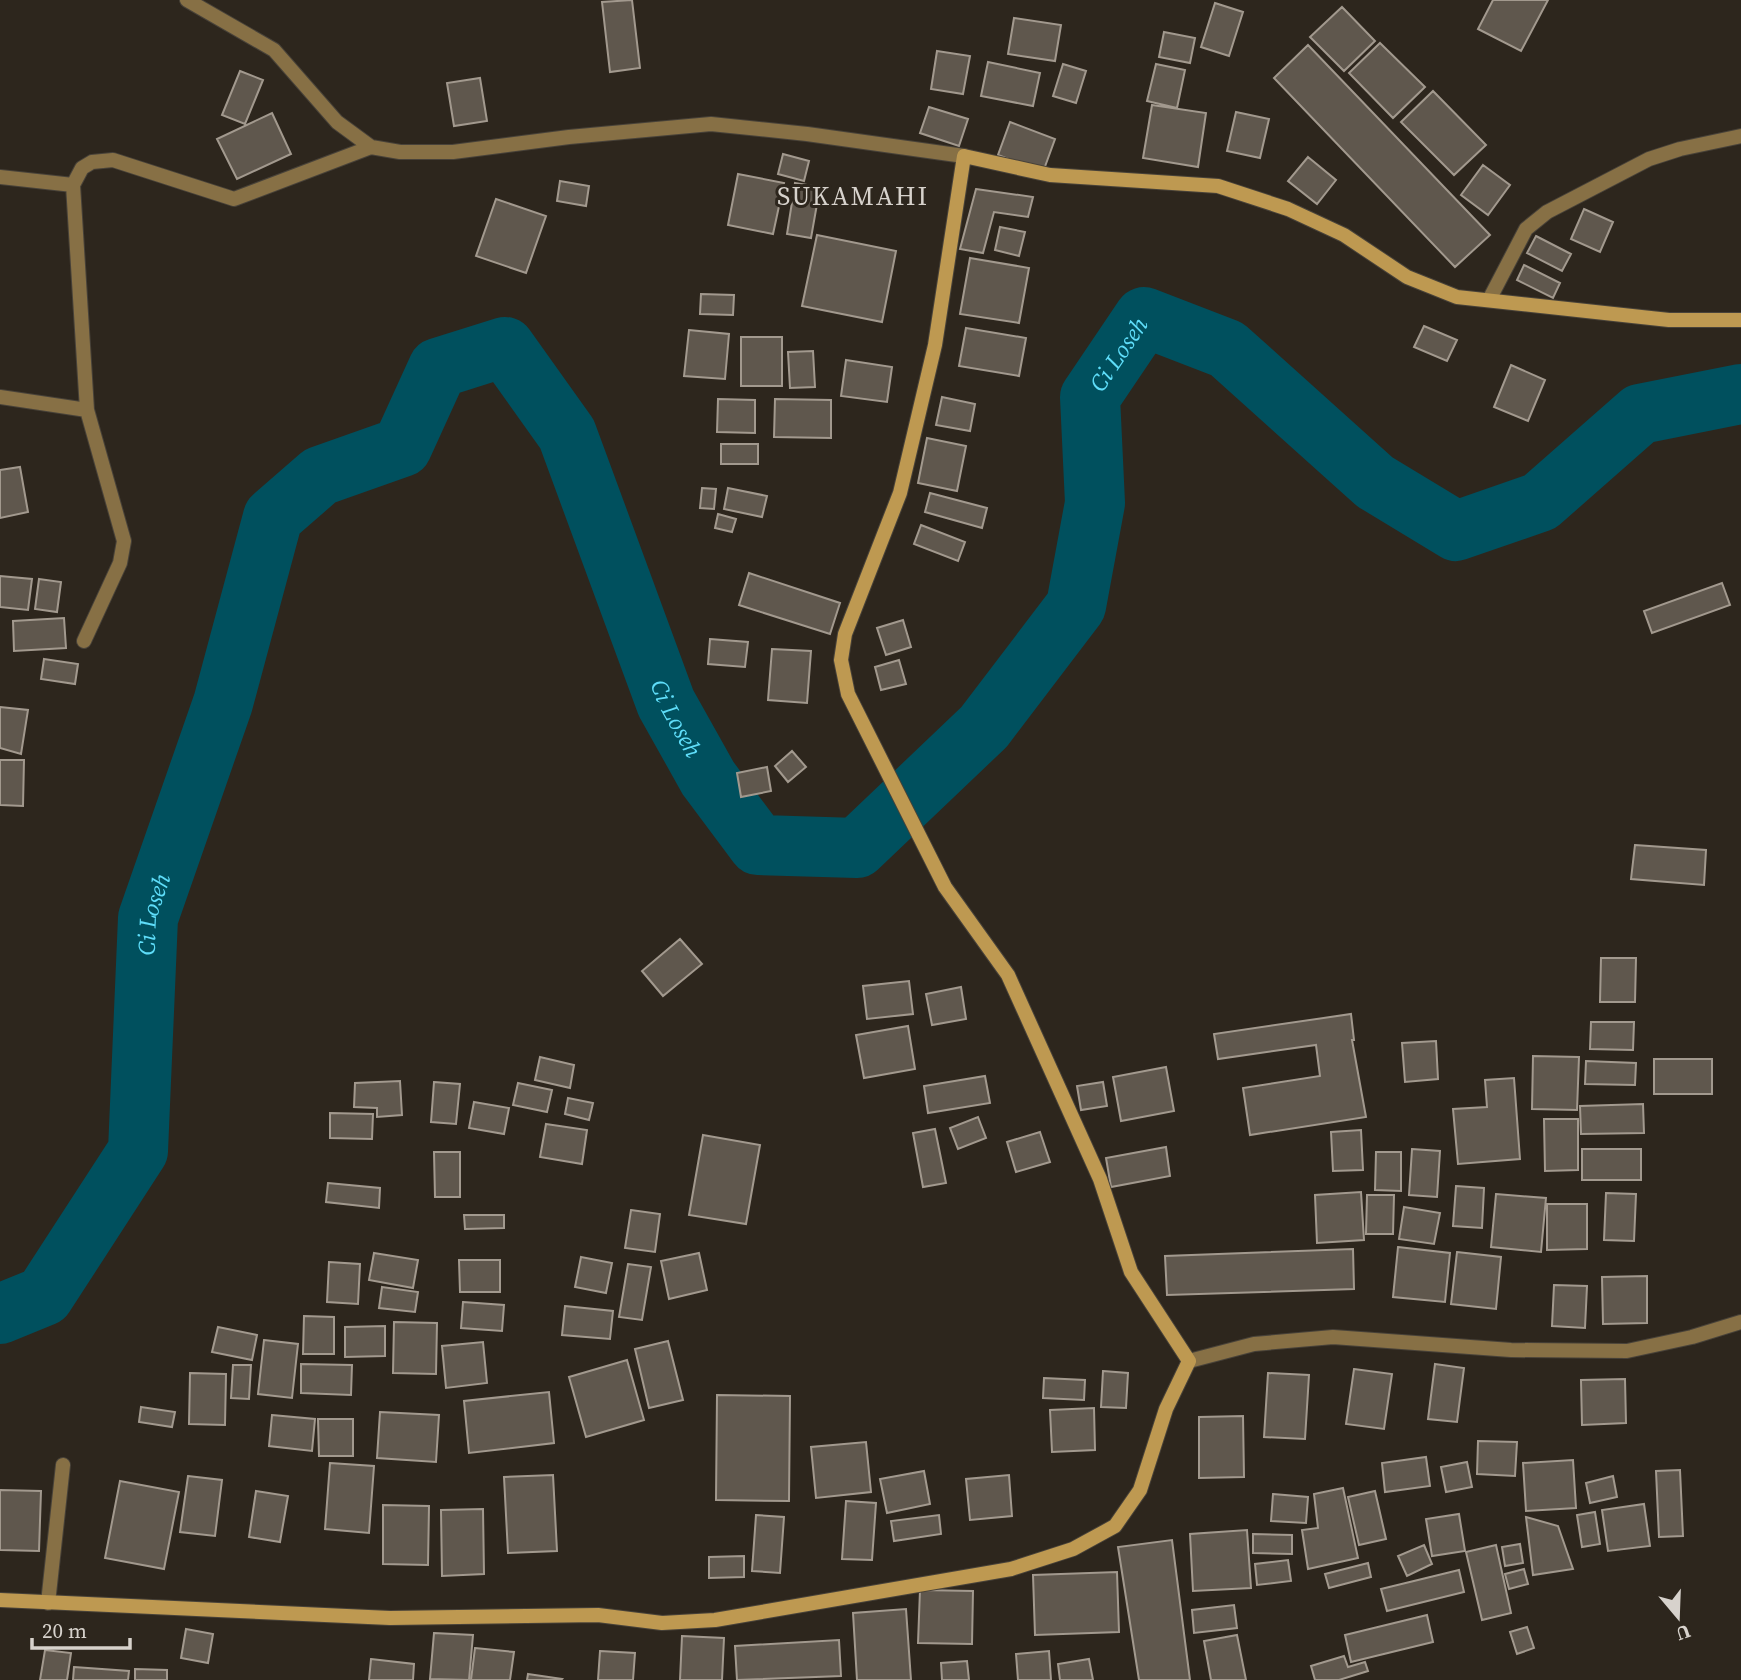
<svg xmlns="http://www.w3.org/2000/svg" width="1741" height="1680" font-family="'Source Serif 4',serif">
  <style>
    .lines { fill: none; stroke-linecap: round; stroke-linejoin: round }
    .river { stroke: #00505e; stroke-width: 60 }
    .building { fill: #5f574d; stroke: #a2998e; stroke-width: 2 }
    .street-casing { stroke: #484239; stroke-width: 16 }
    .secondary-casing { stroke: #484239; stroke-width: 16 }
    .street { stroke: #877045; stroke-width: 14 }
    .secondary { stroke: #be9951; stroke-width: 14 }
    .labels { text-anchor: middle; stroke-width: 6; stroke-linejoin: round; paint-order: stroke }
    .water-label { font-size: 24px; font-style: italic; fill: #5eddf9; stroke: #2d261d }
    .quarter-label { font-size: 26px; letter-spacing: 2px; fill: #d7d2cc; stroke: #2d261d }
  </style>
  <rect width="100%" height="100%" fill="#2d261d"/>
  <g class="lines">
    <path class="river" id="s1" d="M0,1314L44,1296L138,1151L148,918L223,703L273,517L320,476L402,447L438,368L505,347L567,434L666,703L708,778L758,845L857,848L984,727L1076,606L1095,503L1090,397L1144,317L1227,349L1375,482L1456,531L1540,502L1640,414L1741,394"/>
  </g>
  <path class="building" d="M632,0L640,68L610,72L602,2Z
    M1493,0H1548L1521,51L1478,29Z
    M1215,3L1243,12L1229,56L1201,47Z
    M1342,7L1375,41L1344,71L1310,37Z
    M1014,18L1061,25L1055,61L1008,54Z
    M1164,32L1195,38L1190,63L1159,57Z
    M1380,43L1425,87L1393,118L1349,73Z
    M1308,45L1490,235L1455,267L1274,78Z
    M937,51L970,56L963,94L931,89Z
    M988,62L1040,73L1033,106L981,96Z
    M1063,64L1086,71L1076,103L1053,96Z
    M1156,64L1185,70L1177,108L1147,101Z
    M240,71L263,80L245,124L222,115Z
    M480,78L487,121L454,126L447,83Z
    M1433,91L1486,145L1454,175L1401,122Z
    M1152,105L1206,113L1198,167L1143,158Z
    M929,107L968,119L959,146L920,133Z
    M1236,112L1269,119L1260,158L1227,151Z
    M272,113L291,154L237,179L217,139Z
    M1010,122L1055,139L1043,172L998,155Z
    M783,154L809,161L804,181L778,174Z
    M1308,157L1336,180L1317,204L1288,181Z
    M1483,165L1510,185L1488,215L1461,195Z
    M738,174L784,183L773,234L728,225Z
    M560,181L589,186L586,206L557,201Z
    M795,183L820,187L811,238L787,234Z
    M976,189L1033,197L1028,217L994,212L983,253L960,249Z
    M496,199L546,216L526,273L476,256Z
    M1584,209L1613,222L1600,252L1571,239Z
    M1000,227L1025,232L1019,256L995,250Z
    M817,235L896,251L882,322L802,306Z
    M1536,236L1571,254L1562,271L1527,253Z
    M970,258L1029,268L1019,323L960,314Z
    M1524,265L1560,283L1553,298L1517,280Z
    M701,294L734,295L733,315L700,314Z
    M1424,326L1457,340L1447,361L1414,347Z
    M966,328L1026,338L1019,376L959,366Z
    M689,330L729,334L725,379L684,376Z
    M741,337H782V386H741Z
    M813,351L815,387L790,388L788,352Z
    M846,360L892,367L887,402L841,396Z
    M1511,365L1545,380L1528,421L1494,407Z
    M942,397L975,404L970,431L936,425Z
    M718,399L755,400V433L717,432Z
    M775,399L831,400V438L774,437Z
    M927,438L966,446L957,491L918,483Z
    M721,444H758V464H721Z
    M20,467L28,512L0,518V470Z
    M702,488L716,489L714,509L700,508Z
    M728,488L767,496L762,517L724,509Z
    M930,493L987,508L982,528L925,512Z
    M718,514L736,519L732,532L715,528Z
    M921,525L965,542L958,561L914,544Z
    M749,573L840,603L830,634L739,605Z
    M0,576L32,579L28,610L0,607Z
    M39,579L61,582L57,612L35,609Z
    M1722,583L1730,605L1652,633L1644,611Z
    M64,618L66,648L14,651L13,621Z
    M903,620L911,647L886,655L877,628Z
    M710,639L748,642L745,667L708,664Z
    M772,649L811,651L807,703L768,700Z
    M44,659L78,664L75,684L41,679Z
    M899,660L906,684L881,690L875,667Z
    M0,707L28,710L21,754L0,748Z
    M792,751L806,767L788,782L775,766Z
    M0,760H24L23,806L0,805Z
    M767,767L771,791L741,797L737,773Z
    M1635,845L1706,850L1704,885L1631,879Z
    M680,939L702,964L663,996L642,971Z
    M1601,958H1636L1635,1002H1600Z
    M909,981L913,1014L867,1019L863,986Z
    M961,987L966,1019L932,1025L926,994Z
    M1351,1014L1354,1040H1352L1366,1117L1250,1135L1243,1088L1320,1076L1316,1045L1218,1059L1214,1034Z
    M1591,1022H1634L1633,1050L1590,1049Z
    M908,1026L915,1069L864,1078L856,1035Z
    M1436,1041L1438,1079L1405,1082L1402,1043Z
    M1533,1056L1579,1057L1577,1110L1532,1109Z
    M540,1057L574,1065L570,1088L535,1080Z
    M1654,1059H1712V1094H1654Z
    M1586,1061L1636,1063L1635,1085L1585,1084Z
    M1166,1067L1174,1111L1121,1121L1113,1077Z
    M985,1076L990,1103L928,1113L924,1086Z
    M1514,1078L1520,1159L1458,1164L1453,1109L1487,1107L1485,1080Z
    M400,1081L402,1115L377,1117V1108L354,1107L355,1083Z
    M434,1082L460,1084L456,1124L431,1122Z
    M1103,1082L1107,1106L1081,1110L1077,1086Z
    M518,1083L552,1090L547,1112L513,1105Z
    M568,1098L593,1103L589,1120L565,1114Z
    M474,1102L509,1108L504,1134L469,1128Z
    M1643,1104L1644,1133L1581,1134L1580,1106Z
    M330,1113L373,1114L372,1139L330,1138Z
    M978,1117L986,1138L958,1149L950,1128Z
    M1544,1119H1578V1170L1545,1171Z
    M546,1124L587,1130L582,1164L540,1157Z
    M935,1129L946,1183L923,1187L913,1133Z
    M1361,1130L1363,1170L1333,1171L1331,1132Z
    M1040,1132L1050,1162L1016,1172L1007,1142Z
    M703,1135L760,1145L746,1224L689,1215Z
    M1166,1147L1170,1176L1111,1187L1106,1158Z
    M1412,1149L1440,1151L1437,1197L1409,1195Z
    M1582,1149H1641V1180H1582Z
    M434,1152H460V1197H435Z
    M1376,1152H1401V1191L1375,1190Z
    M328,1183L380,1188L379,1208L326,1202Z
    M1456,1186L1484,1188L1482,1228L1453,1226Z
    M1361,1192L1364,1240L1317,1243L1315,1195Z
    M1606,1193L1636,1194L1634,1241L1604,1240Z
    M1496,1194L1546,1198L1541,1252L1491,1247Z
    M1367,1195H1394L1393,1234H1366Z
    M1547,1204H1587V1249L1547,1250Z
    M1404,1207L1440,1213L1434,1244L1399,1239Z
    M631,1210L660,1214L655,1252L625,1248Z
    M464,1215H504V1228L465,1229Z
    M1398,1247L1450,1253L1445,1302L1393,1297Z
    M1353,1249L1354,1289L1167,1295L1165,1256Z
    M1457,1252L1501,1257L1496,1309L1451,1304Z
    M374,1253L418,1260L413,1288L369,1280Z
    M699,1253L707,1290L669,1299L661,1261Z
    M581,1257L612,1263L606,1293L575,1287Z
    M459,1260H500V1292H460Z
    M329,1262L360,1264L358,1304L327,1302Z
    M628,1264L651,1267L642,1320L619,1317Z
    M1647,1276V1323L1603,1324L1602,1277Z
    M1554,1285L1587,1286L1585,1328L1552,1326Z
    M382,1287L418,1292L415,1312L379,1308Z
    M463,1302L504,1305L502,1331L461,1328Z
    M565,1306L613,1311L610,1339L562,1335Z
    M304,1316L334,1317V1354H303Z
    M394,1322L437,1323L436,1374L393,1373Z
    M385,1326V1356L345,1357V1327Z
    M218,1327L257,1335L252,1360L212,1352Z
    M264,1340L298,1344L292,1398L258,1394Z
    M668,1341L683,1400L649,1408L635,1349Z
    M483,1342L487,1383L446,1388L442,1346Z
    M627,1360L644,1420L586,1437L569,1377Z
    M301,1364L352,1365L351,1395L301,1393Z
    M1435,1364L1464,1368L1457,1422L1428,1419Z
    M233,1365H251L249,1399L231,1398Z
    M1354,1369L1392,1374L1384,1429L1346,1424Z
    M1103,1371L1128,1373L1126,1408L1101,1407Z
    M190,1373L226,1374L225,1425L189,1424Z
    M1268,1373L1309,1375L1305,1439L1264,1437Z
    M1044,1378L1085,1380L1084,1400L1043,1398Z
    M1625,1379L1626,1423L1582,1425L1581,1380Z
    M549,1392L554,1443L469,1453L464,1401Z
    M717,1395L790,1396L789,1501L716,1500Z
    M141,1407L175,1412L172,1427L139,1422Z
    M1094,1408L1095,1450L1052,1452L1050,1410Z
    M380,1412L439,1415L436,1462L377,1458Z
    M272,1415L315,1419L312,1451L269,1446Z
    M1243,1416L1244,1477L1199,1478V1417Z
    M318,1419H353V1456H319Z
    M1478,1441L1517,1442L1515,1476L1477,1474Z
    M866,1442L871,1492L816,1498L811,1447Z
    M1426,1457L1430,1486L1385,1492L1382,1463Z
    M1573,1460L1576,1508L1526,1511L1523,1463Z
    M1467,1462L1472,1487L1446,1492L1441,1467Z
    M330,1463L374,1466L369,1533L325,1529Z
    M1680,1470L1683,1536L1659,1537L1656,1471Z
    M924,1471L930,1504L887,1513L880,1479Z
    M553,1475L557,1551L508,1553L504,1477Z
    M1009,1475L1012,1516L970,1520L966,1479Z
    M188,1476L222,1480L215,1536L180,1532Z
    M1613,1476L1617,1497L1590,1503L1586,1483Z
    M120,1481L179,1492L164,1569L105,1558Z
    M1343,1488L1358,1558L1308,1569L1302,1530L1318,1528L1314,1494Z
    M0,1490L41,1491L39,1551L0,1550Z
    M256,1491L288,1496L280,1542L249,1537Z
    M1375,1491L1386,1539L1359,1545L1348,1497Z
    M1273,1494L1308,1497L1306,1523L1271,1521Z
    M846,1501L876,1503L872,1560L842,1559Z
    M1644,1504L1650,1546L1608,1551L1602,1510Z
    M383,1505L429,1506L428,1565L383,1564Z
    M483,1509L484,1574L442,1576L441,1510Z
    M1595,1512L1600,1544L1582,1547L1577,1515Z
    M1459,1514L1465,1551L1432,1556L1426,1519Z
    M756,1515L784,1517L780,1573L752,1571Z
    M939,1515L941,1534L894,1541L891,1521Z
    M1526,1517L1558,1526L1573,1569L1533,1575Z
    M1247,1530L1251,1588L1193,1591L1190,1534Z
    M1253,1534L1292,1535V1554L1253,1553Z
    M1172,1540L1190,1680H1139L1118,1547Z
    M1520,1544L1523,1563L1505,1566L1502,1547Z
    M1424,1545L1432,1564L1407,1576L1398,1556Z
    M1496,1545L1511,1613L1482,1620L1466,1552Z
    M744,1556V1577L709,1578V1557Z
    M1288,1560L1291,1581L1257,1585L1255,1564Z
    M1368,1563L1371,1577L1329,1588L1325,1574Z
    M1524,1569L1528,1584L1509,1589L1505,1574Z
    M1459,1570L1464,1592L1387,1611L1381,1589Z
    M1117,1572L1119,1632L1035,1635L1033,1575Z
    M920,1590L973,1591L972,1644L918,1643Z
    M1234,1605L1237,1628L1194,1633L1192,1610Z
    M906,1609L911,1680H857L853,1613Z
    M1427,1615L1433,1642L1351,1662L1345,1635Z
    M1527,1627L1534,1648L1517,1654L1510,1632Z
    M186,1629L213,1634L208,1663L181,1658Z
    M434,1633L473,1635L469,1680L430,1679Z
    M1237,1635L1246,1680H1211L1204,1641Z
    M682,1636L724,1638L722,1680H680Z
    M839,1640L841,1676L737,1680L735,1646Z
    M475,1648L514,1652L510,1680H471Z
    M45,1650L71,1653L67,1680H40Z
    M600,1651L635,1653L633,1680H598Z
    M1049,1651L1051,1680H1018L1016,1654Z
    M1344,1656L1348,1667L1365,1662L1368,1671L1339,1680H1315L1311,1666Z
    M371,1659L414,1664L413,1680H369Z
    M1089,1659L1093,1680H1060L1058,1664Z
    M967,1661L969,1680H942L941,1663Z
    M74,1667L129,1671L128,1680H73Z
    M135,1669L167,1670V1680H135Z
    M528,1674L562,1679L561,1680H527Z"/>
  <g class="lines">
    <defs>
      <path id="street" d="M187,0L274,50L337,122L371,147L400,152H453L569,137L711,124L807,134L964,156
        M0,177L73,185
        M1489,300L1526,229L1547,212L1649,159L1680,149L1741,136
        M0,397L87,410
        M84,641L120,563L124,541L87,410L73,185L82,168L92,162L113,160L234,199L371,147
        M1189,1361L1254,1344L1333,1337L1511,1350L1627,1351L1692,1337L1741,1322
        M48,1603L63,1465"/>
      <path id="secondary" d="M0,1600L390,1618L598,1615L662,1623L715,1620L1011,1569L1073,1549L1115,1526L1140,1490L1166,1409L1189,1361L1131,1272L1100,1179L1008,975L945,887L848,694L841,660L845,634L900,493L935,345L964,156L1050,175L1218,186L1288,209L1344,235L1407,277L1457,297L1669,320H1741"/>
    </defs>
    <use href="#street" class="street-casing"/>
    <use href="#secondary" class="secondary-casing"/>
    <use href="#street" class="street"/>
    <use href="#secondary" class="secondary"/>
  </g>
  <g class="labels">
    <g class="water-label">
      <text dy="8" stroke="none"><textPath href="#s1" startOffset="2432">Ci Loseh</textPath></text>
      <text dy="8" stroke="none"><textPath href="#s1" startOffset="1592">Ci Loseh</textPath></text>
      <text dy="8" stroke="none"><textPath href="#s1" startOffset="458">Ci Loseh</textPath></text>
    </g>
    <g class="quarter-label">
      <text x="853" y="205">SUKAMAHI</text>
    </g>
  </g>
  <g transform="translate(1678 1617) rotate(161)" stroke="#2d261d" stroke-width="5" paint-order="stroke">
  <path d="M0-5L12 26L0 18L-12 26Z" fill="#d7d2cc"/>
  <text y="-10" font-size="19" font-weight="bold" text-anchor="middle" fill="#d7d2cc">U</text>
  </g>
  <path d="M32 1638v10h98v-10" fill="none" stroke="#d7d2cc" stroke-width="3.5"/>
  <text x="42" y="1638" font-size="21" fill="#d7d2cc" stroke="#2d261d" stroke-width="5" paint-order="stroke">20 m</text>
</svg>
